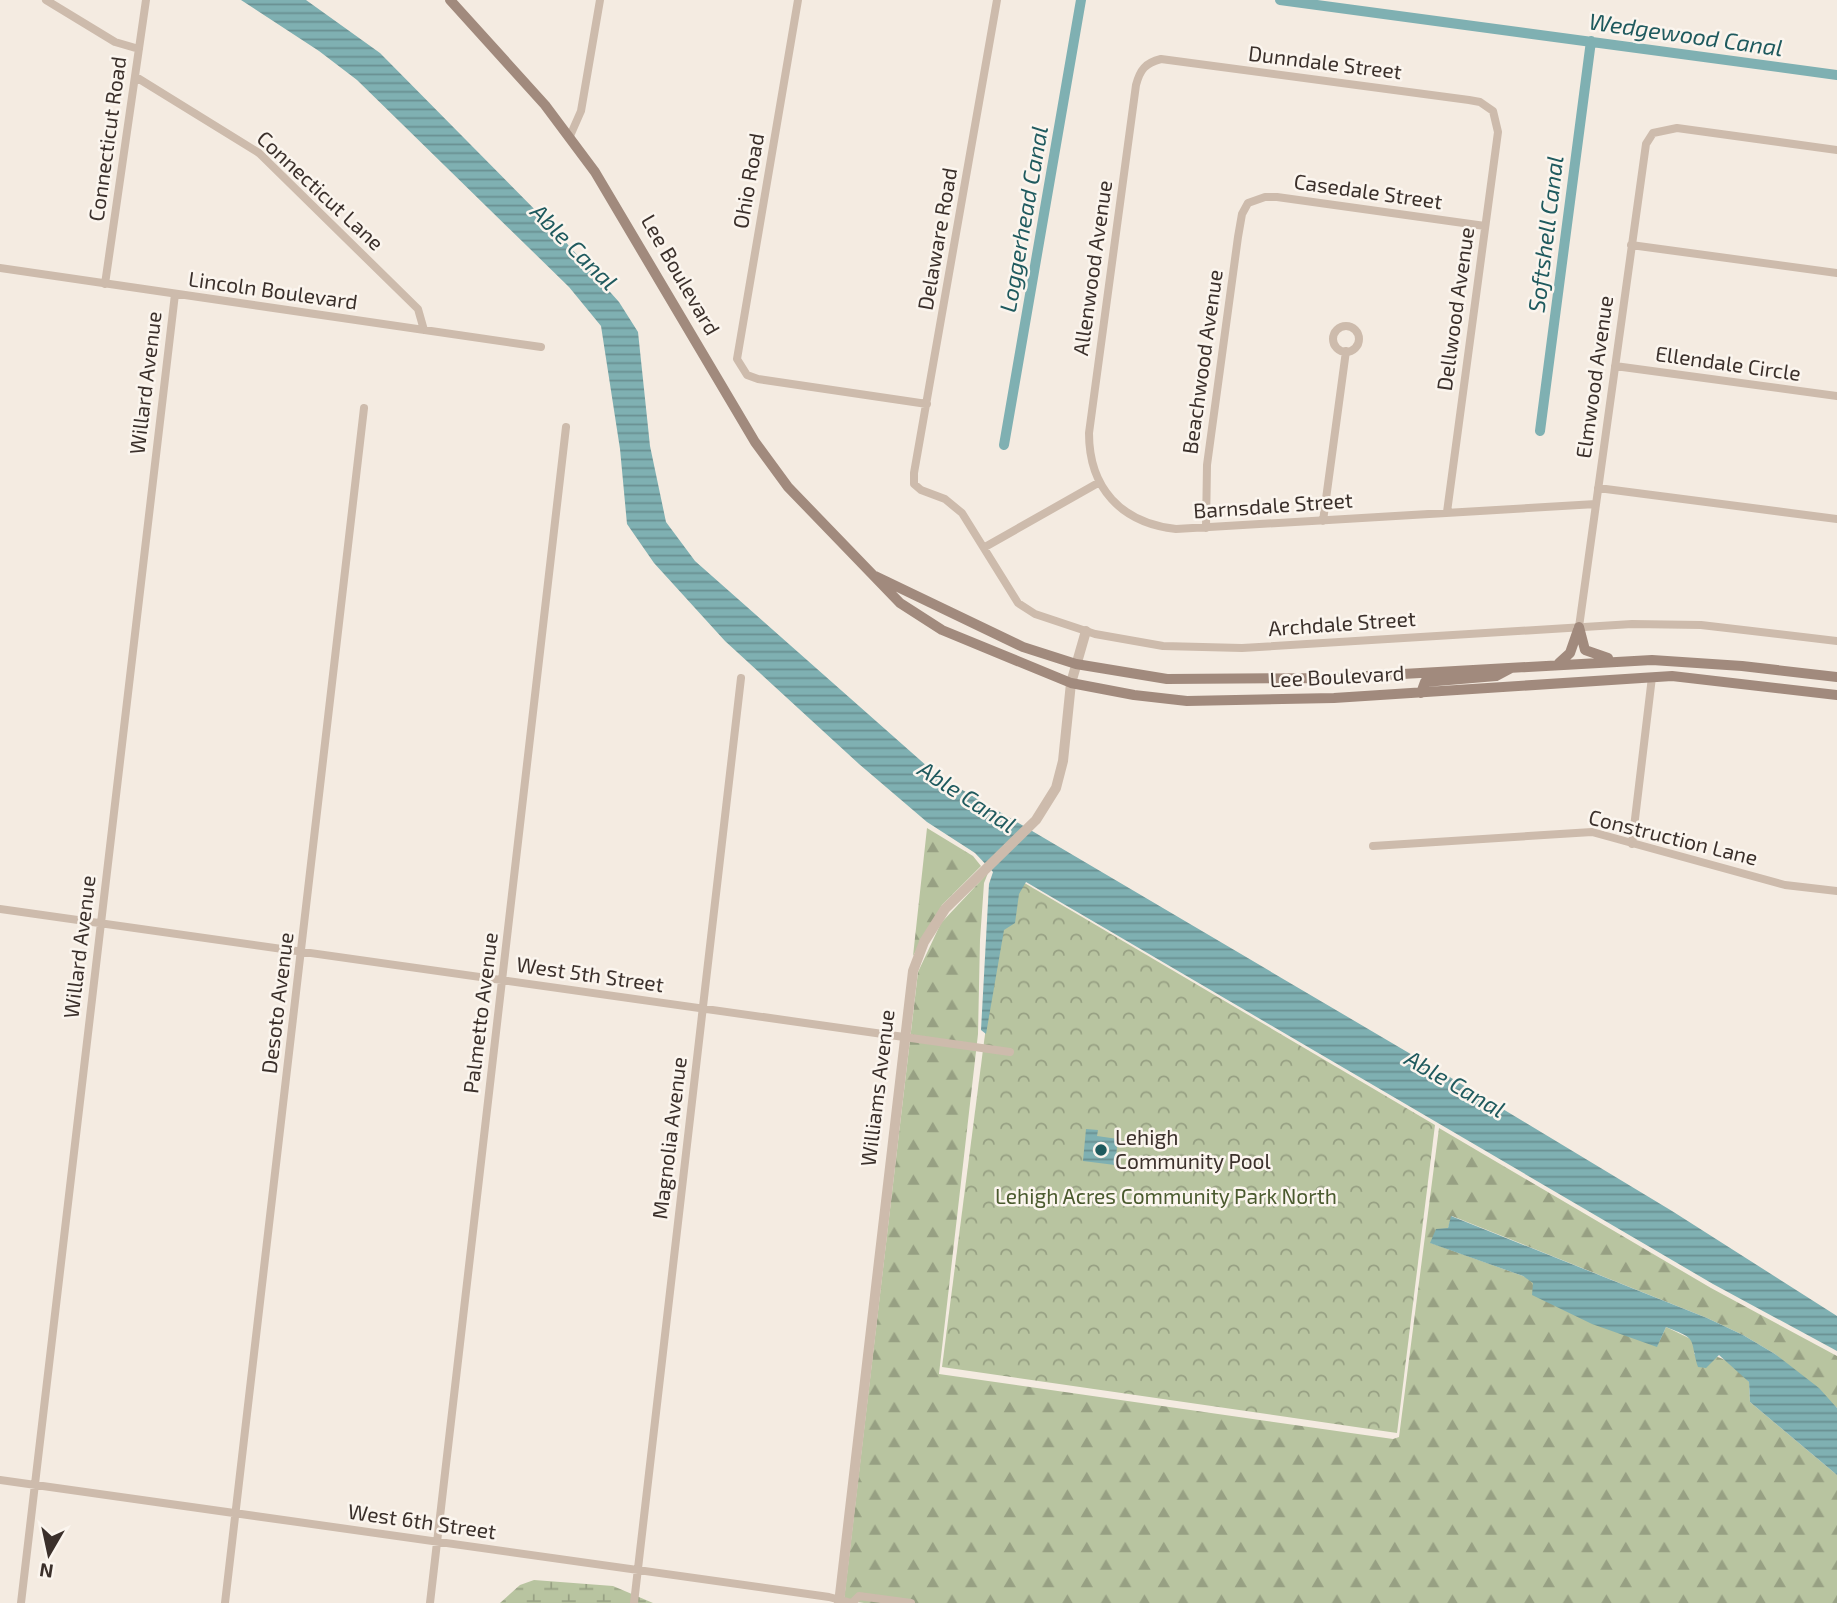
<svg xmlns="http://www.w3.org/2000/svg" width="1837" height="1603" font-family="'Exo 2',sans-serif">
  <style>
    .forest { fill: url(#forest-firs) }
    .wetland { fill: url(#wetland-marsh) }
    .park { fill: url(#park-crowns) }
    .water { fill: url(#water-rules) }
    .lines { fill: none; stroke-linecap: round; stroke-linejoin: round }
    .canal { stroke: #7fb0b2; stroke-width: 10 }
    .minor { stroke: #cdbbac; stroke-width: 8 }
    .tertiary { stroke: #cdbbac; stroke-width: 10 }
    .secondary { stroke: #a18a7d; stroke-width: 10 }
    .poi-dot { fill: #1f5a5e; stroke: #fbf5ee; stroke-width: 2.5 }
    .labels { text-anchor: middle; stroke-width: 5; stroke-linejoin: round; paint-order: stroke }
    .street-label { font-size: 21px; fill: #3b302b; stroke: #fbf5ee }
    .poi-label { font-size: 21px; fill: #3b302b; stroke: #fbf5ee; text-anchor: start }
    .park-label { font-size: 21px; fill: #4a5a2e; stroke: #fbf5ee }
    .water-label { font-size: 23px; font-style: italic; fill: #1f5a5e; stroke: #fbf5ee }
  </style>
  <defs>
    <pattern id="forest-firs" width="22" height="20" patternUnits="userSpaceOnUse" patternTransform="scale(1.75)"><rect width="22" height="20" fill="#b8c4a0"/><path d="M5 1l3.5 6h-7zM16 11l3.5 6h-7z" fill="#97a083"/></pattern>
    <pattern id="wetland-marsh" width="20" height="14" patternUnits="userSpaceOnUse" patternTransform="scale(1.75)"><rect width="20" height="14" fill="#b8c4a0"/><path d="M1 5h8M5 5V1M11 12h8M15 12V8" fill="none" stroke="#97a083"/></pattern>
    <pattern id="park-crowns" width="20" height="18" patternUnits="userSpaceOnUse" patternTransform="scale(1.75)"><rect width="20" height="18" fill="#b8c4a0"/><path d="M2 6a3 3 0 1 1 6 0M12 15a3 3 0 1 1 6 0" fill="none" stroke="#97a083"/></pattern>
    <pattern id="water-rules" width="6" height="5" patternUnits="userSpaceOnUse" patternTransform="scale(1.75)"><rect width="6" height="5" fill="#7fb0b2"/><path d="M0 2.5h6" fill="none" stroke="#699091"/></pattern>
  </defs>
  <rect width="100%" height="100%" fill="#f4ebe1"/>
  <path class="forest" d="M927,828L973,856L981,866L942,905L913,956Z
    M988,873L984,883L980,940L978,1034L939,1374L1393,1439L1399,1437L1439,1128L1711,1288L1837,1356V1408L1775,1354L1743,1335L1707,1318L1452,1216L1448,1228L1431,1243L1523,1276L1657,1346L1666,1327L1695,1341L1694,1354C1723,1355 1730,1360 1749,1382L1750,1402L1837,1475V1603H864L844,1600L918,972L941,923Z"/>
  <path class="wetland" d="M534,1580L613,1586L653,1603H500L520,1585Z"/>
  <path class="park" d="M1006,872L1435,1125L1397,1433L942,1367Z"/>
  <path class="water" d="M241,0H306L380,53L554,229L619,302L638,332L650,446L666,522L695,561L937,775L1448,1076L1672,1211L1837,1316V1351L1713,1284L1026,882L1019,894L1015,923L1004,930L986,1034L981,1030L989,884L993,872L975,853L927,822L859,764L725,641L654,563L627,524L620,449L601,326L569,287L357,80L319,51Z
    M1086,1129L1098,1130L1097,1136L1118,1139L1115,1165L1083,1161Z
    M1451,1216L1707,1318L1743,1335L1775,1354L1819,1388L1837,1408V1475L1750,1402L1749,1382L1719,1355L1706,1368L1698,1367C1689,1337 1699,1340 1666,1327L1657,1347L1592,1324L1532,1295L1533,1283L1523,1276L1430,1243L1436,1229L1448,1228Z"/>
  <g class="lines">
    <path class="canal" d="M1280,0L1837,75
      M1540,431L1591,41
      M1004,445L1081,0"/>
    <path class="minor" d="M46,0L115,42L139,49
      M798,0L737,359L747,375L758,379L927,404
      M997,0L914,473V484L921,490L945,499L962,513L1018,603L1035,614L1095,634L1163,646L1242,648L1632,624L1701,625L1837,641
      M136,77L259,153L418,309L424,330
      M570,136L581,111L600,0
      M1631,245L1837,273
      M0,268L541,347
      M105,284L146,0
      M1333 339a13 13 0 1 1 26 0a13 13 0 1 1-26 0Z
      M1615,366L1837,396
      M1598,488L1837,519
      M1447,512L1498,132L1493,111L1480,102L1469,100L1161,59C1145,63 1140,70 1136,85L1089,433C1089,488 1121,523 1176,529L1596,504
      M1323,521L1346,351
      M1206,528L1207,465L1238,237L1242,214L1248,203L1265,197H1277L1485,226
      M985,547L1098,483
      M1579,627L1646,144L1653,133L1677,128L1837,150
      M1632,844L1652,677
      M1373,846L1592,832L1785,885L1837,891
      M0,909L1010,1052
      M0,1480L829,1597L852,1603
      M21,1603L175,294
      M225,1603L364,408
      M430,1603L566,427
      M634,1603L741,678
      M852,1603L859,1596L911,1603"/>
    <path class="tertiary" d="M839,1603L913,971L924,942L945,909L1036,820L1056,788L1063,761L1071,683L1086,631"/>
    <path class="secondary" d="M450,0L545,105L595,172L755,442L788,487L900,603L942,630L1071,683L1134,695L1187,701L1334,698L1672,676L1837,695
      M875,576L1023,647L1076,664L1167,679L1332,678L1652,660L1742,666L1837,677
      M1579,627L1585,650L1608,658
      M1559,663L1570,653L1578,630
      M1421,693L1425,682L1496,676L1511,668"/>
  </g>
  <circle class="poi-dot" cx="1101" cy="1150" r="7"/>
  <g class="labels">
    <g class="street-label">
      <text transform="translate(1325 63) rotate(7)" y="7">Dunndale Street</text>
      <text transform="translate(108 139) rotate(-82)" y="7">Connecticut Road</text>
      <text transform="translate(749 181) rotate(-80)" y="7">Ohio Road</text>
      <text transform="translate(320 191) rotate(43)" y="7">Connecticut Lane</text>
      <text transform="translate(1368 192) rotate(8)" y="7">Casedale Street</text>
      <text transform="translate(938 239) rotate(-80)" y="7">Delaware Road</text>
      <text transform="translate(1093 268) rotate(-82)" y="7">Allenwood Avenue</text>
      <text transform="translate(680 275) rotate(60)" y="7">Lee Boulevard</text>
      <text transform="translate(273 291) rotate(8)" y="7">Lincoln Boulevard</text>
      <text transform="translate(1456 309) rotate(-82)" y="7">Dellwood Avenue</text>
      <text transform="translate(1203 362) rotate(-82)" y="7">Beachwood Avenue</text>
      <text transform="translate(1728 364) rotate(8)" y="7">Ellendale Circle</text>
      <text transform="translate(1595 377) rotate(-82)" y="7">Elmwood Avenue</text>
      <text transform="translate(146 383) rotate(-83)" y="7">Willard Avenue</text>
      <text transform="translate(1273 506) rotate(-4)" y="7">Barnsdale Street</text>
      <text transform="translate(1342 624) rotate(-4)" y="7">Archdale Street</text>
      <text transform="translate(1337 677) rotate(-3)" y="7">Lee Boulevard</text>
      <text transform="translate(1673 838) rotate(14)" y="7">Construction Lane</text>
      <text transform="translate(80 947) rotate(-83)" y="7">Willard Avenue</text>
      <text transform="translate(590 975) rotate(8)" y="7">West 5th Street</text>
      <text transform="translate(278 1003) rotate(-83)" y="7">Desoto Avenue</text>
      <text transform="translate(481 1013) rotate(-83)" y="7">Palmetto Avenue</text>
      <text transform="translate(878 1088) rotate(-83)" y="7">Williams Avenue</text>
      <text transform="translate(670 1138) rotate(-83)" y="7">Magnolia Avenue</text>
      <text transform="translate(422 1522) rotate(8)" y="7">West 6th Street</text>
    </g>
    <g class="poi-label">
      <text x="1115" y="1145">Lehigh<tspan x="1115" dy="24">Community Pool</tspan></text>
    </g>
    <g class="park-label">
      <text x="1166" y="1204">Lehigh Acres Community Park North</text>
    </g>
    <g class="water-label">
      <text transform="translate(1686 35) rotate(8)" y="8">Wedgewood Canal</text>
      <text transform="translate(1024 219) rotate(-80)" y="8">Loggerhead Canal</text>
      <text transform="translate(1546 234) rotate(-83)" y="8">Softshell Canal</text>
      <text transform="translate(574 247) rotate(45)" y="8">Able Canal</text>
      <text transform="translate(967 797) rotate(33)" y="8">Able Canal</text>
      <text transform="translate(1455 1084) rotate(30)" y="8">Able Canal</text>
    </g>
  </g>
  <g transform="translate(49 1554) rotate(189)" stroke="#fbf5ee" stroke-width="5" paint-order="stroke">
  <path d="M0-5L12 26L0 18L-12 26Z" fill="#3b302b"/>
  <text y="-10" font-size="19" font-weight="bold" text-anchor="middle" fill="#3b302b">N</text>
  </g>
</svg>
